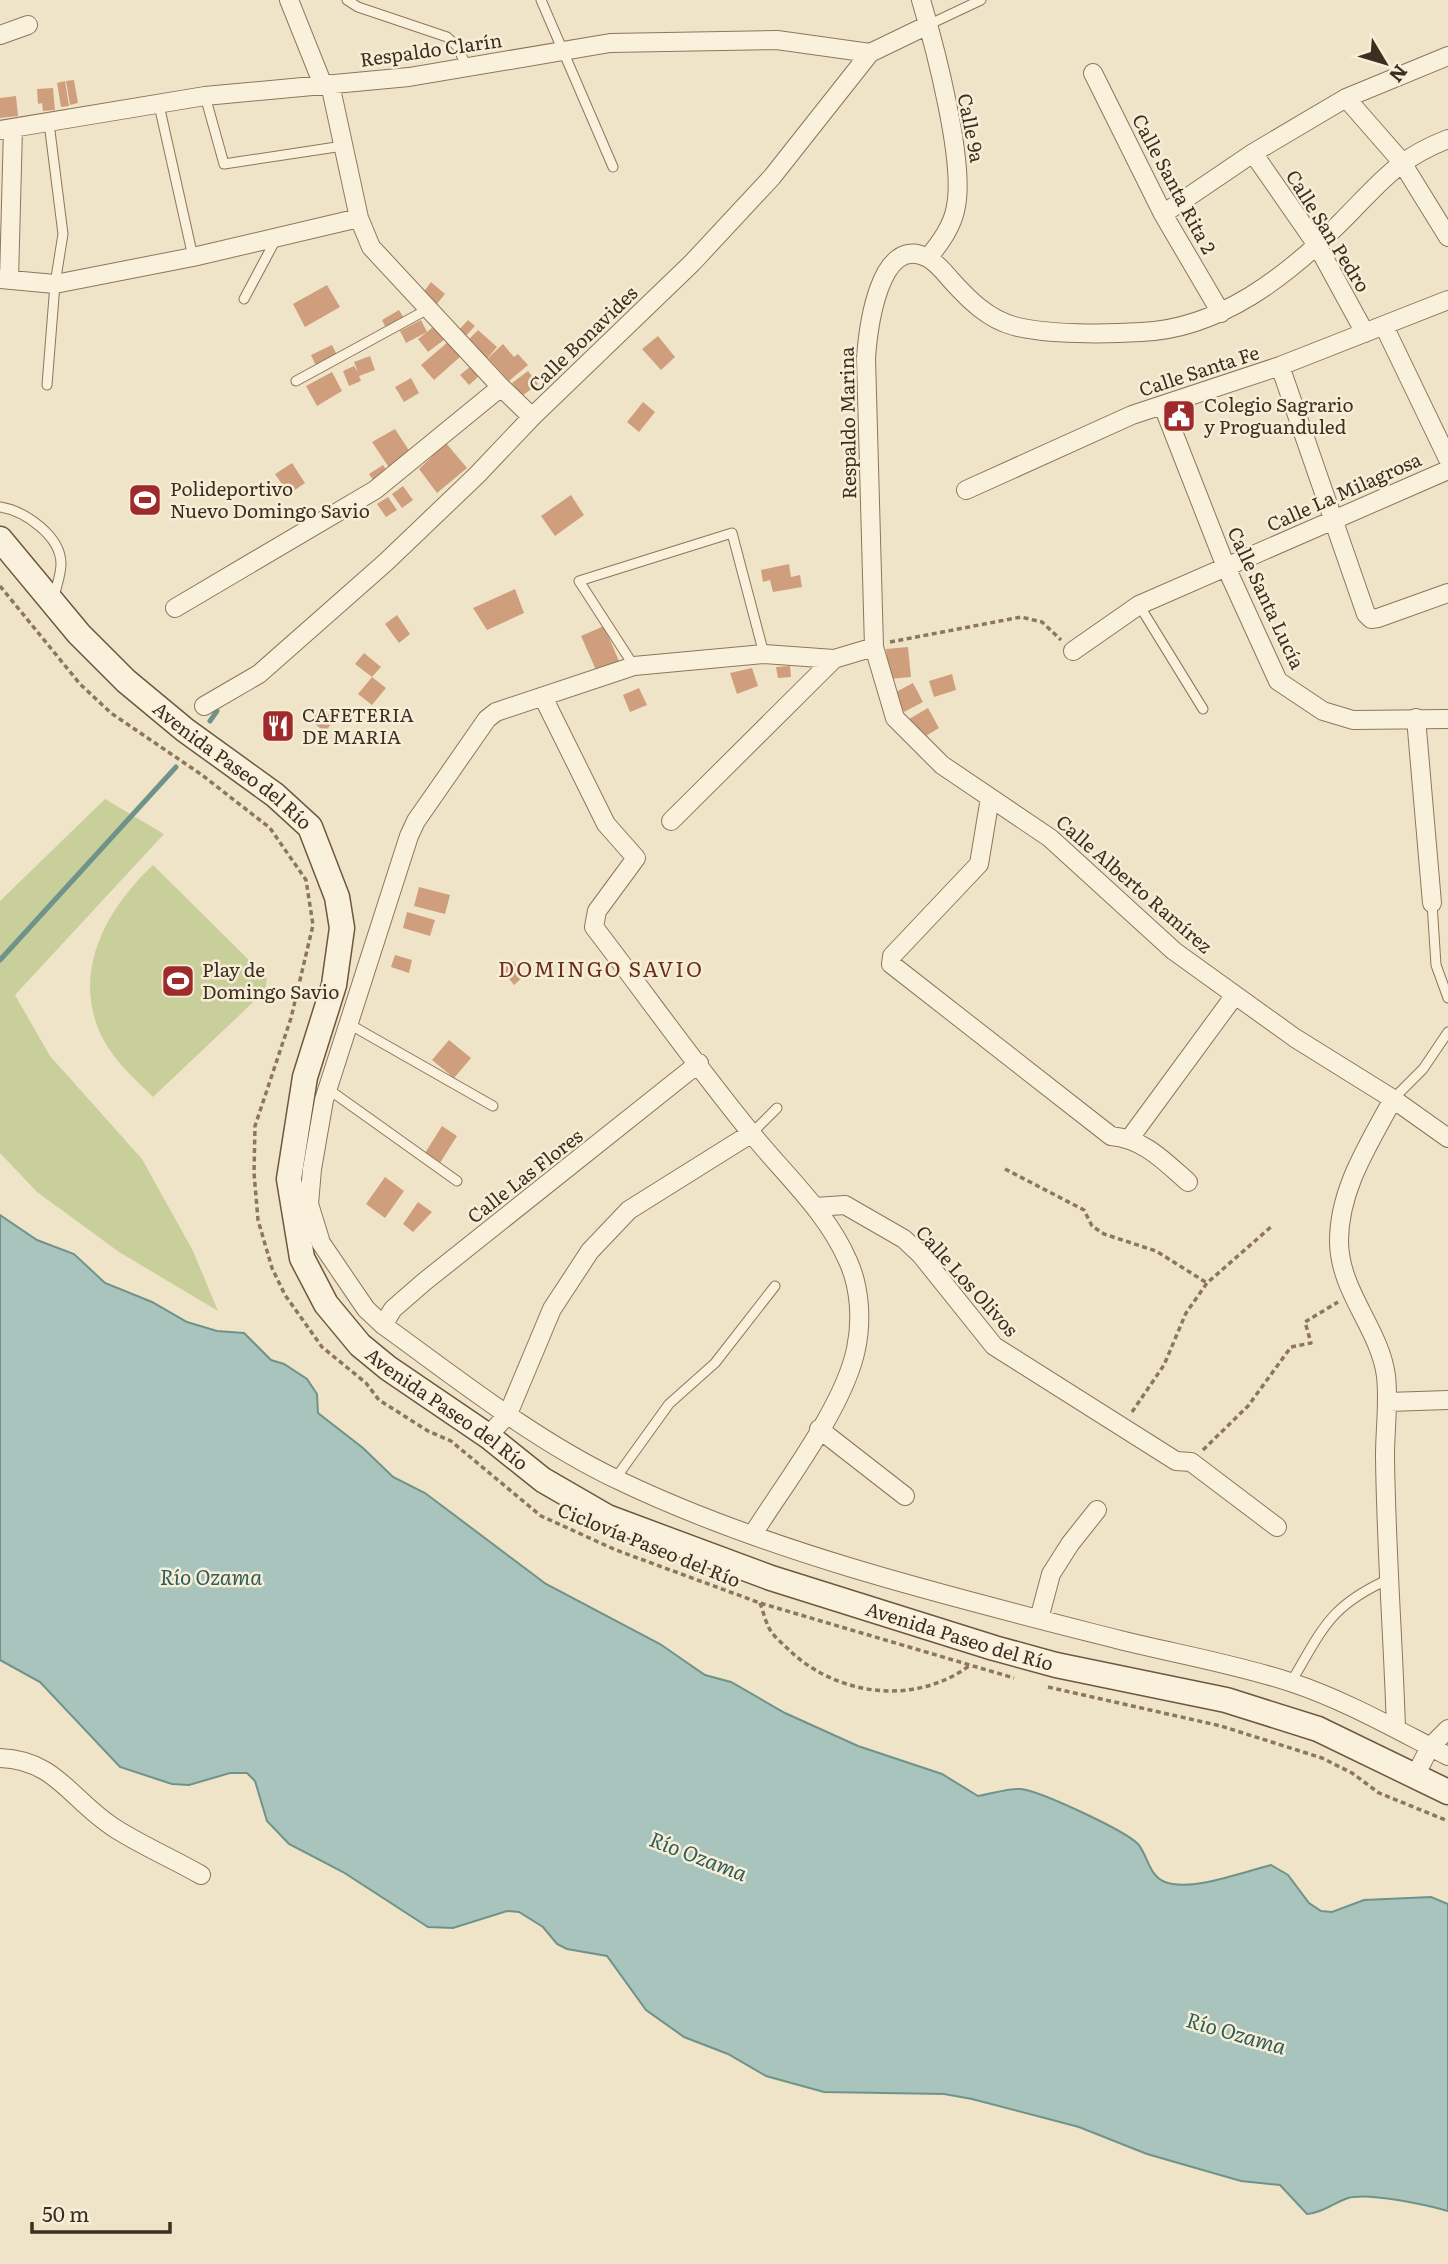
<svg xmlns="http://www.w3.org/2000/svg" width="1448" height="2264" font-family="Literata,serif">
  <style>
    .green { fill: #c9cf9b }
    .water { fill: #a9c4bc; stroke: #6f938a; stroke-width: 2 }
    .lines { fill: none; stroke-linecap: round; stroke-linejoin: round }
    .stream { stroke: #6f938a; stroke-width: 5 }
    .building { fill: #cf9f7d }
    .lane-casing { stroke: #8d765c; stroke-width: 11 }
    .street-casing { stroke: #8d765c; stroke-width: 20 }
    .secondary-casing { stroke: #6f573f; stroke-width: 27 }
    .path { stroke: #8d765c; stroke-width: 3.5; stroke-dasharray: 5 3.5; stroke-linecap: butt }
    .lane { stroke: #faf1dc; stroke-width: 9 }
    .street { stroke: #faf1dc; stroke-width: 18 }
    .secondary { stroke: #faf1dc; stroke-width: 24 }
    .labels { text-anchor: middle; stroke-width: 5; stroke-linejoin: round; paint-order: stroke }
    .street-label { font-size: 19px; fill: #3d2e20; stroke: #f7eed8 }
    .poi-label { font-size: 19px; fill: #3d2e20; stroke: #f7eed8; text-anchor: start }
    .neighbourhood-label { font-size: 21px; letter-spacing: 2px; fill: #6b2e1e; stroke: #f7eed8 }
    .water-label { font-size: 21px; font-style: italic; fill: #2f5d5a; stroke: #f7eed8 }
  </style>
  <rect width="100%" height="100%" fill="#f0e4c8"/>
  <path class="green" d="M105,799L164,834L15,995L50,1056L142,1159L193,1251L218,1311L119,1252L37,1192L0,1153V901Z
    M153,865L267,978L265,991L153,1097C135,1079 115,1062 103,1039C70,975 105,910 153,865Z"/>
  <path class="water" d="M0,1215L37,1240L74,1254L105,1283L152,1302L187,1322L217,1331L244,1333L271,1360L284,1364L307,1379L317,1394L318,1413L363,1448L393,1477L425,1493L546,1584L660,1644L705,1675L731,1682L785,1713L858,1746L942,1774L978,1796C991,1794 1008,1788 1021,1789C1040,1791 1124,1830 1138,1844C1148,1856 1149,1876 1165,1882C1191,1892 1243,1872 1271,1865L1288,1875L1309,1903L1321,1911L1332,1912L1364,1900L1431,1897L1448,1904V2211C1427,2205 1368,2192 1348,2198C1333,2203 1323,2213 1307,2214L1280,2185L1241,2181L1147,2154L1079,2127L972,2099L944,2094L824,2092L766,2076L728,2054L684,2037L646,2010L607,1956L567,1949L557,1944L543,1927L519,1912L507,1911L453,1928L428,1927L343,1872L289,1844L267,1821L255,1781L247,1773H230L189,1785L172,1784L120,1767L40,1682L0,1660Z"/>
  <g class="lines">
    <path class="stream" d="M210,721L217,711
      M0,960L176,767"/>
  </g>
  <path class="building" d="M74,80L78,103L70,105L66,81Z
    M65,81L69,106L61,107L57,83Z
    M53,88L55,110L43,111L42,103L38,104L37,89Z
    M16,96L18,116L0,118V98Z
    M431,282L445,294L436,305L422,294Z
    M327,285L340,307L305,327L293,304Z
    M399,310L404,318L386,328L382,320Z
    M421,320L427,332L434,326L445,339L428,352L418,339L427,332L406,343L400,331Z
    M468,320L475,326L463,339L456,333Z
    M478,330L497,347L485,361L465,343Z
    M658,336L675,357L661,370L642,349Z
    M448,342L460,357L434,380L421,365Z
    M503,344L514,357L518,354L528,365L509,381L488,358Z
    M332,345L337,355L316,366L311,355Z
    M370,356L375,370L359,376L361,381L349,386L343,371L354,366L358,372L354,362Z
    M471,366L479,376L469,385L460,375Z
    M528,371L538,384L522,396L512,383Z
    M332,372L342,391L317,406L306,386Z
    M411,378L419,393L404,402L395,387Z
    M643,402L655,412L639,432L627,422Z
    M395,429L412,455L390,469L372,442Z
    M446,443L467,468L437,493L419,469Z
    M292,463L305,483L289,494L275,474Z
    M383,465L391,477L377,486L369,474Z
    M403,486L413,500L402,508L392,494Z
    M571,495L584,515L555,536L541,516Z
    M388,497L397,510L386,517L377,504Z
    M789,564L791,577L800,575L802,587L773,592L770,580L763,582L761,570Z
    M515,589L524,613L487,630L473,608Z
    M397,615L410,634L399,643L385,624Z
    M604,626L619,661L596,670L581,636Z
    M908,647L911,677L889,679L886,649Z
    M364,653L381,667L372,677L386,688L372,705L358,694L372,677L355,664Z
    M790,666L791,677L778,678L776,667Z
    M752,668L758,686L737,694L730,673Z
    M952,674L956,690L934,697L929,681Z
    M913,683L923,702L904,712L894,693Z
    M639,688L647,705L630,712L623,695Z
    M320,708L335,719L325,732L311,721Z
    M928,708L939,728L921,739L909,719Z
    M419,887L450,895L445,914L414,906Z
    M407,912L435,920L430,936L403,928Z
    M395,955L412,960L409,973L391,967Z
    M513,961L525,975L514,985L502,970Z
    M449,1040L471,1058L454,1078L432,1060Z
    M442,1126L457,1136L440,1163L425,1153Z
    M385,1177L404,1191L385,1218L366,1204Z
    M418,1202L432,1212L413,1232L403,1224Z"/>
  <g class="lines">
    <defs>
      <path id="lane" d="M347,0L358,7L447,37L457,46L467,67
        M541,0L613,167
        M928,25L981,0
        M205,96L224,164L343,146
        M159,105L193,257
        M244,299L276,239
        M296,381L428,309
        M47,385L55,284L63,234L49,123
        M0,507C25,511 61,536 61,564C61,575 56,587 54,597
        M1139,605L1203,709
        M634,666L579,581L732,533L764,654
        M1432,903L1436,965L1448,998
        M349,1024L493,1106
        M328,1089L457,1181
        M1393,1099L1423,1069L1448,1032
        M752,1133L777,1108
        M615,1479L669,1404L715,1363L775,1286
        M1291,1682C1324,1627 1329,1606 1391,1578"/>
      <path id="street" d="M289,0L323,85
        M921,0C935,47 965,161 956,206C953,226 940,243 928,258
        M0,35L28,25
        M1093,73L1163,214L1221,313
        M330,84L359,218L371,247L501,387
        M1346,98L1401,161L1448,237
        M0,130L205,96L409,77L610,43L777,40L870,53
        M1448,139C1396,159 1379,184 1341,222C1287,276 1220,329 1141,332C1109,334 1045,335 1014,326C988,319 969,300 951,280C945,273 937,263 928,258C879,232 868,330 866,358L874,647L895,718L942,765L1050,838L1174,951L1295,1038L1393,1099L1448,1138
        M1253,153L1317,245L1365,333
        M1163,214L1253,153L1346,98L1448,56
        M0,279L55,284L193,257L359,218
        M9,280L13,128
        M1384,326L1448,459
        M1280,366L1366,614L1371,619L1378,618L1448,593
        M1163,406L1226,567L1278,681L1323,711L1353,720L1448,719
        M966,490L1132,415L1280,366L1448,300
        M175,608L375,490L501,387L532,417
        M874,647L834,659L764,654L634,666L496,712L487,719L416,821L409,836L324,1100L312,1169L309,1204L321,1243L366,1309L383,1325C458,1379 533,1439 616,1479C769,1553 955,1598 1120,1640C1177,1654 1235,1664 1290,1682C1345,1700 1397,1730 1448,1756
        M1073,651L1139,605L1448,470
        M543,697L606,824L636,858L597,911L594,927C647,996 697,1067 752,1134C785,1175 827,1212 848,1261C860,1287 862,1321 856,1349C844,1407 785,1483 753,1534
        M204,706L259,674L386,562L477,475L532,417L692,263L772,177L870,53L928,25
        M1416,718L1432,903
        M990,798L979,864L892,956L891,964L1111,1136C1144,1139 1164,1161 1188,1182
        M671,821L834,659
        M1393,1099C1369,1144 1339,1189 1339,1241C1339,1291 1380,1329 1386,1376C1389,1403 1385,1429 1385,1456C1386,1547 1393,1637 1396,1728
        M1130,1138L1235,995
        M815,1207L845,1205L904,1239L921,1255L994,1346L1176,1461L1191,1462L1277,1527
        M383,1325L393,1309L424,1282L699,1063
        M1388,1402L1448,1400
        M819,1429L905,1496
        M488,1436L508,1414L552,1309L590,1251L629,1210L752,1133
        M1039,1619L1051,1574L1070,1544L1097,1510
        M0,1758C57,1760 71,1801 116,1829C143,1846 173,1859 201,1875
        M1415,1776L1430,1747L1448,1729"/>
      <g id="secondary">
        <path id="s1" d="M0,539L79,634L126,681L185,730L275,795L310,827L337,897L342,928L334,985L305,1077L289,1179L302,1258L326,1304L360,1345L388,1368L488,1436L543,1480L607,1517L771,1578L994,1648L1056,1665L1226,1700L1318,1729L1448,1792"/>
      </g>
    </defs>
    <use href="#lane" class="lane-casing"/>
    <use href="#street" class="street-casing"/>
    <use href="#secondary" class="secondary-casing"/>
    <path class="path" d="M0,586L80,684L111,713L202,775L270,828L306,880L313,925L291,1018L255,1126L254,1173L258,1220L272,1268L285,1295L322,1347L366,1383L379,1400L428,1431L451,1441L541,1516L616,1550L760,1603L1014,1678
      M890,642L1021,617L1042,622L1061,640
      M1005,1169L1084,1210L1092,1226L1104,1234L1156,1251L1207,1283
      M1132,1412L1164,1365L1186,1313L1207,1283L1272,1226
      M1203,1450L1248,1406L1291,1347L1311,1343L1305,1322L1338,1302
      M760,1603C763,1611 765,1620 769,1628C773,1636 781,1642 787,1648C834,1695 913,1707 969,1666
      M1048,1687L1221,1726L1322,1758L1352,1773L1379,1793L1448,1821"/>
    <use href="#lane" class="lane"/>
    <use href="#street" class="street"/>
    <use href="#secondary" class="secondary"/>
  </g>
  <defs>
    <symbol id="civic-square" viewBox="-11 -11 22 22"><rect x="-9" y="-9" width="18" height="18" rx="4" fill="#9e2a2b" stroke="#f7eed8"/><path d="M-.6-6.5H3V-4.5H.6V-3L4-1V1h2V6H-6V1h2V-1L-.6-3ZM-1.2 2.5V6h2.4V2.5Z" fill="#fff"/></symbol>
    <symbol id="stadium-square" viewBox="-11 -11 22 22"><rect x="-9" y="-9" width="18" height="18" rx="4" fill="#9e2a2b" stroke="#f7eed8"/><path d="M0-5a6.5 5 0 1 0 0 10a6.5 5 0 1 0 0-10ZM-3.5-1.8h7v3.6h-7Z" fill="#fff"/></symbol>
    <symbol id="restaurant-square" viewBox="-11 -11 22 22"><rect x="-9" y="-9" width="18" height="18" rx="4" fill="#9e2a2b" stroke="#f7eed8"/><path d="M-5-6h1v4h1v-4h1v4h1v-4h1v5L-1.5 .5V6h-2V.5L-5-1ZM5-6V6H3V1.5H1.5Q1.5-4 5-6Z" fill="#fff"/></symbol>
  </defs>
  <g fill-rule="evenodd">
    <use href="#civic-square" x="1160" y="397" width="38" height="38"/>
    <use href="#stadium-square" x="126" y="481" width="38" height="38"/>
    <use href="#restaurant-square" x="259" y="707" width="38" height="38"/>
    <use href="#stadium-square" x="159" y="962" width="38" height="38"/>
  </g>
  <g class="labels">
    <g class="street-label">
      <text transform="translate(431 50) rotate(-8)" y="7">Respaldo Clarín</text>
      <text transform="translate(971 128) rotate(79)" y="7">Calle 9a</text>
      <text transform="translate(1174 184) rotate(62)" y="7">Calle Santa Rita 2</text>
      <text transform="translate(1328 231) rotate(58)" y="7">Calle San Pedro</text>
      <text transform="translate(583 339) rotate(-44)" y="7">Calle Bonavides</text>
      <text transform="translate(1199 371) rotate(-18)" y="7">Calle Santa Fe</text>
      <text transform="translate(848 423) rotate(-91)" y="7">Respaldo Marina</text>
      <text transform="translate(1344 492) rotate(-24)" y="7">Calle La Milagrosa</text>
      <text transform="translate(1266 598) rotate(65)" y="7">Calle Santa Lucía</text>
      <text dy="7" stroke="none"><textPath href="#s1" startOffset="326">Avenida Paseo del Río</textPath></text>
      <text transform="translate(1134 884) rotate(41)" y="7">Calle Alberto Ramírez</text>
      <text transform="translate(525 1176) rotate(-38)" y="7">Calle Las Flores</text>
      <text transform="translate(967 1281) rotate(48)" y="7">Calle Los Olivos</text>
      <text dy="7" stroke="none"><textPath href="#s1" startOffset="1082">Avenida Paseo del Río</textPath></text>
      <text transform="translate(649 1545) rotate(22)" y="7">Ciclovía Paseo del Río</text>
      <text dy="7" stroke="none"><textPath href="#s1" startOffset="1648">Avenida Paseo del Río</textPath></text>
    </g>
    <g class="poi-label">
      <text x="1204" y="412">Colegio Sagrario<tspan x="1204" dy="22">y Proguanduled</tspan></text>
      <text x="170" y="496">Polideportivo<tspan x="170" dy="22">Nuevo Domingo Savio</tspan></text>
      <text x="302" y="722">CAFETERIA<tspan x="302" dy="22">DE MARIA</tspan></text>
      <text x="202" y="977">Play de<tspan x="202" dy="22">Domingo Savio</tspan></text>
    </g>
    <g class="neighbourhood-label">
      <text x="601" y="977">DOMINGO SAVIO</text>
    </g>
    <g class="water-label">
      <text x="211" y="1585">Río Ozama</text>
      <text transform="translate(698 1857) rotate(21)" y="7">Río Ozama</text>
      <text transform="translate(1236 2034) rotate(16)" y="7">Río Ozama</text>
    </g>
  </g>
  <g transform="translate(1385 63) rotate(128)" stroke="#f7eed8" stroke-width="5" paint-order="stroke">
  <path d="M0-5L12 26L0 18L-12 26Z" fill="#3d2e20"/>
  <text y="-10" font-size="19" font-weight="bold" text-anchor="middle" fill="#3d2e20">N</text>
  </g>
  <path d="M32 2222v10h138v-10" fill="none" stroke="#3d2e20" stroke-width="3.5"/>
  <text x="42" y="2222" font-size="21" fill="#3d2e20" stroke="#f7eed8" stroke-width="5" paint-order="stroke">50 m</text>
</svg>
